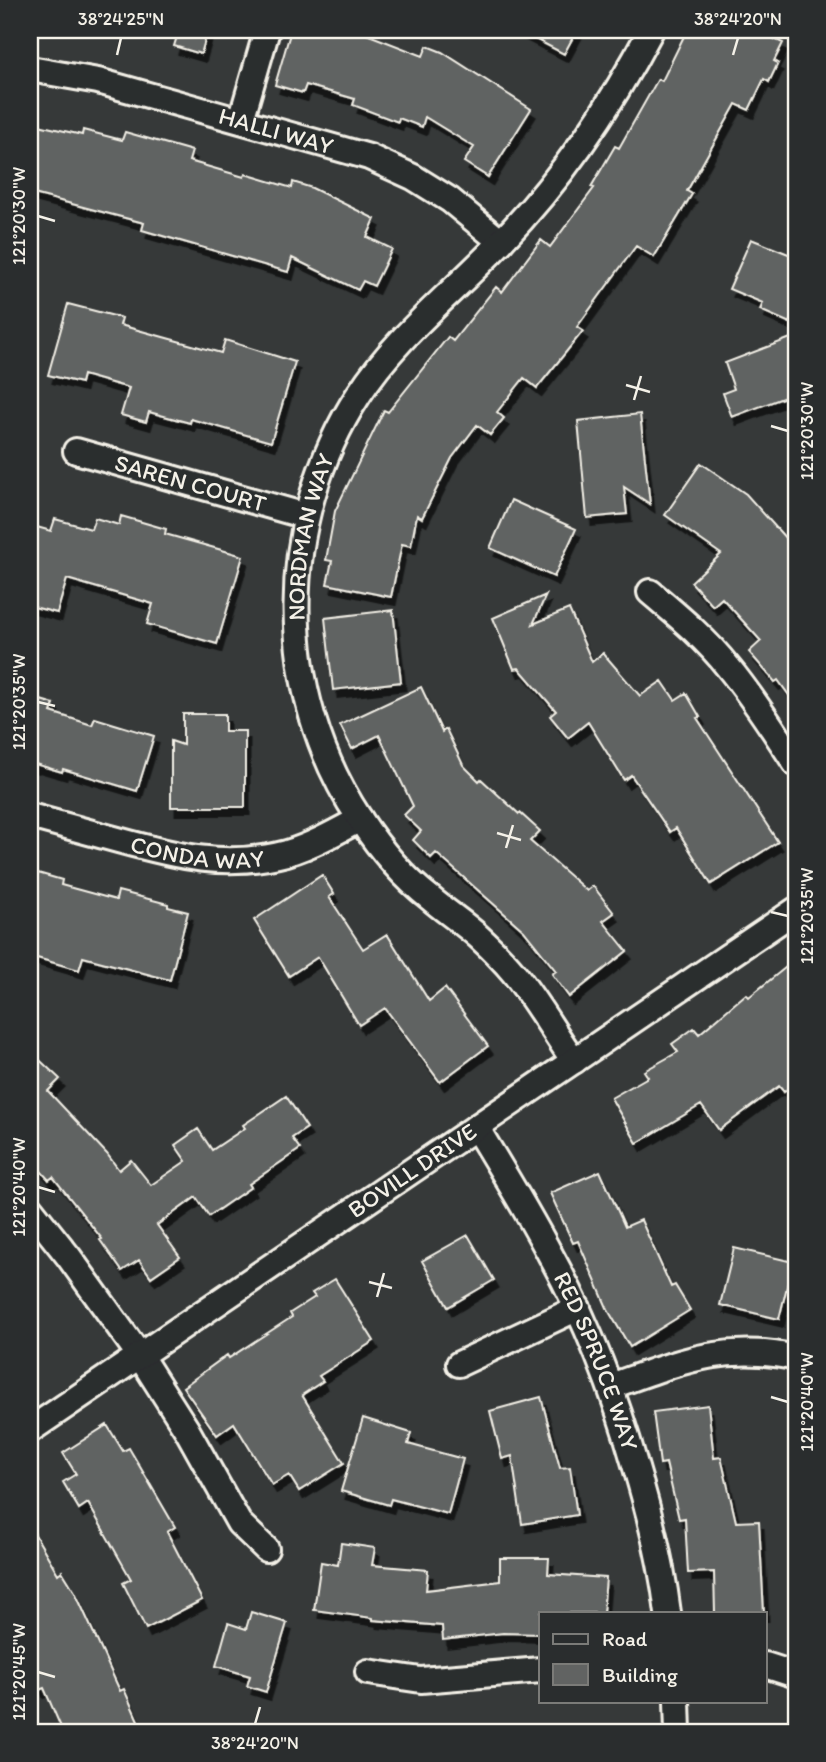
<svg xmlns="http://www.w3.org/2000/svg" width="826" height="1762" font-family="Itim,sans-serif">
  <style>
    .building { fill: #616362; stroke: #f4f1e8; stroke-width: 2; filter: url(#shadow) }
    .lines { fill: none; stroke-linecap: round; stroke-linejoin: round }
    .street-casing { stroke: #f4f1e8; stroke-width: 30 }
    .street { stroke: #2a2d2e; stroke-width: 24 }
    .ticks { fill: none; stroke: #f4f1e8; stroke-width: 2.5 }
    .labels { text-anchor: middle; stroke-width: 6; stroke-linejoin: round; paint-order: stroke }
    .street-label { font-size: 24px; fill: #f4f1e8; stroke: #2a2d2e }
    .neatline { fill: none; stroke: #f4f1e8; stroke-width: 2.5 }
    .ticks-label { font-size: 18px; text-anchor: middle; fill: #f4f1e8 }
  </style>
  <defs>
    <filter id="shadow"><feDropShadow dx="4.5" dy="8" stdDeviation="0" flood-color="#0009"/></filter>
  </defs>
  <rect width="100%" height="100%" fill="#363939"/>
  <filter id="ink" filterUnits="userSpaceOnUse"><feTurbulence type="fractalNoise" baseFrequency=".0143" numOctaves="2"/><feDisplacementMap in="SourceGraphic" scale="14" xChannelSelector="R" yChannelSelector="G"/><feConvolveMatrix kernelMatrix="1 2 1 2 8 2 1 2 1" color-interpolation-filters="sRGB"/></filter>
  <g filter="url(#ink)">
    <path class="building" d="M179,30H208L201,54L174,46Z
      M291,30H356L423,56L427,46L442,52L531,109L488,177L464,162L474,147L425,117L422,127L399,118L398,122L353,105L355,99L306,85L303,93L275,85Z
      M518,30H577L564,54Z
      M687,30H778L774,39L783,43L774,61L778,63L769,82L764,79L749,110L736,104L687,191L692,194L654,257L636,246L577,327L583,331L537,388L524,378L497,412L504,418L490,435L477,425L452,458L422,518L417,515L411,546L402,544L391,597L327,584L332,561L326,560L335,511L384,410L388,412L448,337L453,341L496,287L502,292L541,240L550,247L594,188L591,187L615,146L619,148L658,79L662,81Z
      M30,123L82,135L83,130L122,140L125,132L192,151L189,161L244,177L245,174L292,188L293,182L312,188L375,219L367,237L392,249L374,286L363,281L358,290L292,258L288,272L142,230L144,223L30,193Z
      M751,239L796,257V308L790,323L760,310L763,303L729,289Z
      M68,304L122,318L120,325L221,353L225,340L295,362L271,442L191,419L190,423L149,412L146,422L121,415L129,388L83,375L81,383L48,375Z
      M796,336V393L732,417L723,393L734,389L725,363Z
      M640,414L650,504L624,487L627,514L587,518L578,421Z
      M701,463L746,494L796,550V705L778,680L775,682L749,652L761,641L722,598L713,606L691,582L721,554L665,515Z
      M511,500L576,529L554,577L490,548Z
      M121,516L166,529L165,534L243,556L217,644L147,624L153,604L67,579L57,613L30,606V525L51,531L55,519L91,529L95,518L119,525Z
      M546,595L533,624L569,609L592,662L603,653L640,696L662,681L675,700L686,693L700,717L697,718L778,842L711,884L676,828L670,832L631,775L624,780L588,722L568,738L550,716L556,711L519,668L514,669L493,618Z
      M393,610L401,682L333,690L325,618Z
      M421,687L442,732L446,729L463,765L479,781L481,779L519,814L520,813L540,831L530,841L587,891L593,886L614,913L603,921L627,951L569,997L552,974L556,971L524,931L436,853L431,858L413,840L421,831L404,815L413,806L379,735L352,749L340,725Z
      M34,698L54,704L51,712L92,725L95,718L154,736L137,791L63,769L62,772L35,764L34,765L30,764V706H31Z
      M183,714H225V731H245V807H171V741L183,745Z
      M38,873L62,880L61,885L116,900L118,891L168,904V907L188,912L170,980L83,957L79,970L30,956V902Z
      M322,875L334,894L329,897L363,949L387,934L429,1001L445,988L488,1046L440,1082L385,1008L359,1025L318,957L289,976L254,920Z
      M796,959V1082L784,1092L779,1086L719,1130L701,1105L637,1143L611,1098L648,1077L644,1071L678,1052L672,1044L694,1028L699,1034L746,994L749,997Z
      M30,1051L60,1079L48,1091L107,1154L119,1170L131,1160L151,1185L186,1161L175,1145L198,1129L212,1150L245,1128L243,1125L286,1096L307,1128L292,1138L300,1149L249,1184L251,1187L209,1216L196,1197L157,1225L180,1257L151,1277L139,1260L122,1271L100,1240L102,1239L53,1177L49,1180L30,1159Z
      M600,1171L625,1227L641,1220L671,1287L675,1285L690,1310L630,1347L608,1310L578,1241L573,1243L550,1193Z
      M468,1235L494,1280L448,1307L422,1261Z
      M734,1248L793,1262L779,1319L720,1305Z
      M335,1279L374,1341L319,1376L323,1381L302,1395L344,1463L299,1491L289,1475L272,1485L234,1423L217,1435L183,1387L227,1355L229,1358L292,1317L290,1313L315,1297L312,1293Z
      M541,1397L560,1468L570,1467L577,1515L522,1524L512,1456L502,1459L490,1411Z
      M708,1405L714,1458L721,1457L736,1522L759,1521L764,1613H715L714,1572L688,1573L685,1518L679,1519L666,1463L660,1464L653,1412Z
      M363,1418L411,1433L408,1444L463,1459L448,1514L391,1499L389,1505L341,1491Z
      M107,1425L123,1451L129,1448L175,1527L167,1532L202,1600L146,1629L123,1583L131,1579L88,1503L79,1509L63,1482L76,1474L63,1453Z
      M30,1526L58,1574L62,1571L75,1592L120,1691L124,1689L143,1732H63L44,1688L39,1690L30,1670Z
      M341,1543L375,1548L372,1565L428,1570L426,1590L500,1581V1558H549L548,1574L606,1578L603,1613H541V1634L503,1633L443,1640L442,1626L373,1620V1618L314,1610L321,1562L338,1565Z
      M251,1612L287,1623L266,1692L247,1686L250,1676L216,1666L228,1623L246,1629Z"/>
    <g class="lines">
      <defs>
        <g id="street">
          <path id="s1" d="M30,69L98,81L369,157L413,177L450,200L501,242"/>
          <path d="M241,120L267,30"/>
          <path id="s2" d="M76,451L306,516"/>
          <path d="M650,592C677,615 705,638 728,667C753,697 774,731 796,764"/>
          <path id="s3" d="M30,816C59,824 88,832 118,840C176,856 226,869 287,853C313,845 336,832 360,819"/>
          <path id="s4" d="M574,1061C554,1032 536,1001 514,973C504,961 491,948 479,937C464,923 446,912 430,898C403,877 379,848 360,819C275,691 276,522 359,394C396,336 453,293 500,243C560,181 611,106 651,30"/>
          <path id="s5" d="M476,1127C502,1170 528,1212 551,1256C588,1323 615,1394 636,1468C650,1515 662,1564 668,1613"/>
          <path d="M30,1208L69,1257L140,1356L187,1430L239,1523L266,1549"/>
          <path d="M459,1364L578,1308"/>
          <path d="M611,1386C677,1363 724,1342 796,1358"/>
          <path id="s6" d="M30,1430L796,910"/>
          <path d="M765,1665L796,1675"/>
          <path d="M368,1672L421,1680L541,1670"/>
          <path d="M677,1701L678,1732"/>
        </g>
      </defs>
      <use href="#street" class="street-casing"/>
      <use href="#street" class="street"/>
    </g>
  </g>
  <path class="ticks" d="M117,55L121,38M733,55L738,38M38,216L55,221M626,385L650,392M634,400L641,376M771,426L788,431M38,702L55,706M497,833L521,840M506,848L513,825M771,912L788,916M38,1187L55,1192M369,1282L392,1288M377,1297L384,1273M771,1397L788,1402M38,1672L55,1677M255,1724L260,1707"/>
  <g class="labels">
    <g class="street-label">
      <text dy="8" stroke="none"><textPath href="#s1" startOffset="254">HALLI WAY</textPath></text>
      <text dy="8" stroke="none"><textPath href="#s2" startOffset="119">SAREN COURT</textPath></text>
      <text dy="8" stroke="none"><textPath href="#s4" startOffset="621">NORDMAN WAY</textPath></text>
      <text dy="8" stroke="none"><textPath href="#s3" startOffset="172">CONDA WAY</textPath></text>
      <text dy="8" stroke="none"><textPath href="#s6" startOffset="462">BOVILL DRIVE</textPath></text>
      <text dy="8" stroke="none"><textPath href="#s5" startOffset="264">RED SPRUCE WAY</textPath></text>
    </g>
  </g>
  <rect width="826" height="1762" fill="none" stroke="#2a2d2e" stroke-width="77"/>
  <rect x="539" y="1612" width="228" height="91" fill="#2a2d2e" stroke="#7b7b78" stroke-width="2"/>
  <rect x="553" y="1634" width="35" height="10" fill="#2a2d2e" stroke="#7b7b78" stroke-width="2"/>
  <text x="602" y="1646" font-size="21" fill="#f4f1e8">Road</text>
  <rect x="553" y="1664" width="35" height="21" fill="#616362" stroke="#7b7b78" stroke-width="2"/>
  <text x="602" y="1682" font-size="21" fill="#f4f1e8">Building</text>
  <rect x="38" y="38" width="750" height="1686" class="neatline"/>
  <g class="ticks-label">
    <text x="121" y="25">38°24'25"N</text>
    <text x="738" y="25">38°24'20"N</text>
    <text transform="translate(19 216) rotate(-90)" y="6">121°20'30"W</text>
    <text transform="translate(807 431) rotate(-90)" y="6">121°20'30"W</text>
    <text transform="translate(19 702) rotate(-90)" y="6">121°20'35"W</text>
    <text transform="translate(807 916) rotate(-90)" y="6">121°20'35"W</text>
    <text transform="translate(19 1187) rotate(-90)" y="6">121°20'40"W</text>
    <text transform="translate(807 1402) rotate(-90)" y="6">121°20'40"W</text>
    <text transform="translate(19 1672) rotate(-90)" y="6">121°20'45"W</text>
    <text x="255" y="1749">38°24'20"N</text>
  </g>
</svg>
